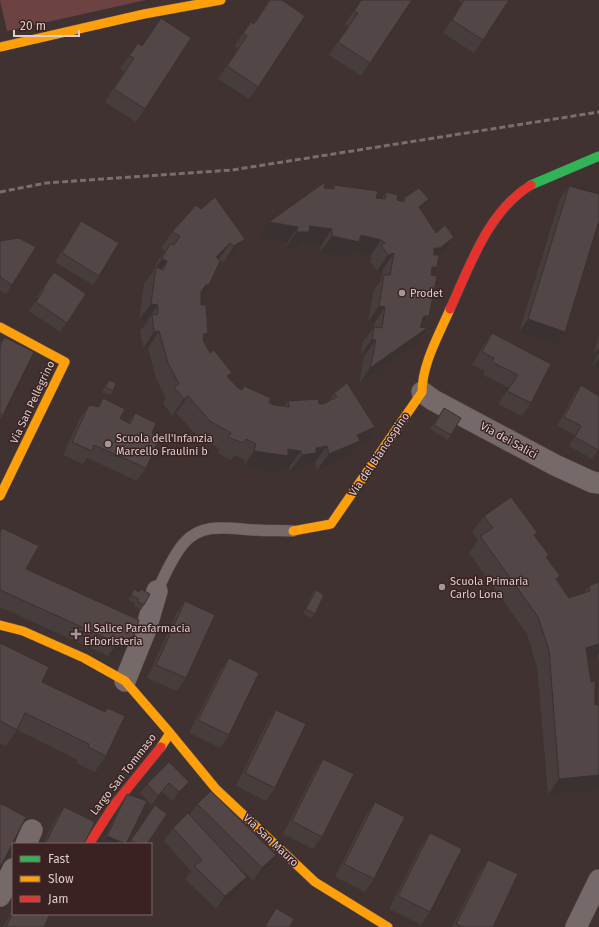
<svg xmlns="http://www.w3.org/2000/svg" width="599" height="927" font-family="'Fira Sans',sans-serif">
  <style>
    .green { fill: #6d4242 }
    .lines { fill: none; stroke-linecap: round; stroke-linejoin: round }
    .lane-casing { stroke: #5d5150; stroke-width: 12 }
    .street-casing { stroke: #5d5150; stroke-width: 22 }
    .fast-casing { stroke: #5d5150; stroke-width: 10 }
    .slow-casing { stroke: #5d5150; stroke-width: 10 }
    .jam-casing { stroke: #5d5150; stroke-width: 10 }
    .lane { stroke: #756969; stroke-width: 11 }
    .street { stroke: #756969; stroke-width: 21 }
    .fast { stroke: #30b455; stroke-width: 9 }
    .slow { stroke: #ff9f0a; stroke-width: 9 }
    .jam { stroke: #e5322d; stroke-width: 9 }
    .rail { stroke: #786e6d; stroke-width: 3; stroke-dasharray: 6 3; stroke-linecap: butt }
    .wall { fill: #473d3c }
    .shaded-wall { fill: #393231 }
    .building { fill: #524746; stroke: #393231 }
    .poi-dot { fill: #a69796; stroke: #3a2222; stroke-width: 1.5 }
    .labels { text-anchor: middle; stroke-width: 3; stroke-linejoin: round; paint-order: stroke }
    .poi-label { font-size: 11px; fill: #ddcdcc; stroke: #3a2222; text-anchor: start }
    .street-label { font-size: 11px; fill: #ddcdcc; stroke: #3a2222 }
  </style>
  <rect width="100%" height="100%" fill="#3f3231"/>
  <path class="green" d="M0,0H146L7,31Z"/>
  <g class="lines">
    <defs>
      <path id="lane" d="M157,591C165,575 172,557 184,543C203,521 231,529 256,530C268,531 281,530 293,531"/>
      <path id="street" d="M422,392L433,400L555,465L592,482L599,483
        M125,681L146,629L157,591
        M26,844L32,830
        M0,896L13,869
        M576,927L599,880"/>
      <path id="fast" d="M531,185L599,156"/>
      <path id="slow" d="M0,47L144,14L221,0
        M0,327L65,362L0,496
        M293,531L331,524L422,392C422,364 439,335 450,309
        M0,625L23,631L84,658L125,681L170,733L161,747
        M170,733L216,789L315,882L388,927"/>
      <path id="jam" d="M450,309C470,266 488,211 531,185
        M89,844L114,805L161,747"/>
    </defs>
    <use href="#lane" class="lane-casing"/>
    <use href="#street" class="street-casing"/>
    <use href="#fast" class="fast-casing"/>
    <use href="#slow" class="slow-casing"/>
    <use href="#jam" class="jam-casing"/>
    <use href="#lane" class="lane"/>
    <use href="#street" class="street"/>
    <use href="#fast" class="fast"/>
    <use href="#slow" class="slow"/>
    <use href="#jam" class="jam"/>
    <path class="rail" d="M0,192L46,183L232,170L599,112"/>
  </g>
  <path class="wall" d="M269,0L258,87L249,99L218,79L238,48L234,46L251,22L253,24Z
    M361,0L370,63L361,76L329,55L349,26L345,24Z
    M458,0H509L483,40L474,53L443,33L462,3Z
    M161,18L145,109L136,122L105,102L124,71L120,69L138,43L142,46Z
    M334,185L376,198L381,199L386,192L397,200L401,201L405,196L429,199L421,210L436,233L454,237L443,254L439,257L432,275L429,316L422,327L415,344L359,384L364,356L361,355L362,343L374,327V324L368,322L373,292L381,280L383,269L377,271L370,261L372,258L370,256L352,252L348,258L320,252L321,246L302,242L297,248H285L287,243L258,238L324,188L332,189Z
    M569,186L565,332L556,345L519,332L560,199Z
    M201,209L245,239L233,255L223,263L219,259L209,285L201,296V305L208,333L203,341L210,353L228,378L238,388L241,390L244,386L274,405L285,406L288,401L323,404L328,402L334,393L364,443L356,446L349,457L317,470L315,462L308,464L304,469L290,471L289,467L281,466L276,473L243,467L245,460L234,455L231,460L217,453L220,449L198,437L176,413L172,416L163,403L166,398L156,379L148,348H143L140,331L147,322V321L139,320L144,284L153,271L158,260L165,251L161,248L172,232Z
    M81,221L99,276L93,285L55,262L75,230Z
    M0,241L12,285L6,294L0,290Z
    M54,272L86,294L60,332L29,311L38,298L36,297Z
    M492,333L551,364L531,403L522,416L498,404L509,388L483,375L485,371L472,365L483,346Z
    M599,335V369L592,368L596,357L593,356Z
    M4,337L3,415L0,420V343Z
    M109,380L113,391L110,395L102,392L106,384Z
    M581,385L598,450L592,459L569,446L575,435L557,426L574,394Z
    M103,398L120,418L128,423L135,413L152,433L146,468L137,481L87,458L83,464L63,455L80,418L89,405L97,407Z
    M444,408L451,435L448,440L430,429Z
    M484,516L534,536L549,555L547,558L557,580L569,598L584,593L589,586L599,582V662L597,656L588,660L595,705H599V788L598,790L548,795L537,666L527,634L469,553L478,540L472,532Z
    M2,528L26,569L134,636L125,649L108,656L0,607V531Z
    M134,589L139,592L141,589L144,605L141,610L134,606L135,603L128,600Z
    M316,590L315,614L312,618L303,614L312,594Z
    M185,601L186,678L177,691L147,678L176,614Z
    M0,643L42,682L104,712L107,708L106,756L95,772L76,763L78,760L17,730L6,746L0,743Z
    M229,658V735L220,748L189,733L220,671Z
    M276,710L275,788L266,801L236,786L267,723Z
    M323,759L322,837L313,849L283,834L314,772Z
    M189,782L183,791L173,801L162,792L152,805L140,793L147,784Z
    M127,794L126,844H102L121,803Z
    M375,802L374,879L365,892L335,877L366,815Z
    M197,804L267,868L253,881L222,851L238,890L216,909L185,879L191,871L164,841L173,828L189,815Z
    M155,805L147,844H128Z
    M64,807L84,844H43L55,820Z
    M430,833V912L421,925L389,909L421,846Z
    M488,860L493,927H452L479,873Z
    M13,908V914L44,927H3Z
    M276,908L290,927H264Z"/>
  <path class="shaded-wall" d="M429,199L417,216L419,207Z
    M269,222L298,227L287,243L258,238Z
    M310,226L332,229L321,246L302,242L297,248H285L296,232Z
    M361,235L381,240L370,256L352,252L348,258L320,252L332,236Z
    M454,237L443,254L429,264L434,248Z
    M245,239L233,255L223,263L234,246Z
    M230,243L219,259L216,257Z
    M394,253L383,269L377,271L388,255Z
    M162,259L167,261L156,277L155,269Z
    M432,267H437L426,284Z
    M206,285H209L198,301H194Z
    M151,304L158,305L147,321L139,320Z
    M379,306L385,307L374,324L368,322Z
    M424,316H429L418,332Z
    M528,319L565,332L556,345L519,332Z
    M427,328L415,344L359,384L370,368Z
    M159,331L148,348H143L154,332Z
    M208,333L197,350L204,334Z
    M372,339L376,340L364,356L361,355Z
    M599,348V352L596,357L593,356Z
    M599,358V369L592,368Z
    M188,396L176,413L172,416L184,399Z
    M375,427L364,443L356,446L349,457L317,470L329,454L357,435Z
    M327,446L315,462L308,464L304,469L290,471L302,455L316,448Z
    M288,449L301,451L289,467L281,466L276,473L243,467L254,451Z
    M134,636L125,649L108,656L117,643Z
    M599,644V653L597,656L575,665L586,648Z
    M599,775V788L598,790L548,795L559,779Z
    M189,782L183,791L173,801L179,792Z
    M169,783L162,792L152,805L158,796Z
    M107,836L126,844H102Z
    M276,855L267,868L253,881L262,868Z
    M247,877L238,890L216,909L225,896Z"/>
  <path class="building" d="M270,0H282L305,16L258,87L227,66L247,36L243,33L251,22L254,24Z
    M361,0H412L370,63L338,42L358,13L354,11Z
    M464,0H509L483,40L452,20Z
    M161,18L191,38L145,109L114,89L134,58L129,56L138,43L142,46Z
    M325,182L324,188L334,189V185L378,191L376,198L385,199L386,192L398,195L397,200L404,202L405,196H407L419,188L429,199L419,207L436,233L445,225L454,237L440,248H434V255H439L437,267H432L431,275L437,276L429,316H424L420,327L427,328L370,368L376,340L372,339L374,327L382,328L385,307L379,306L384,275H390L394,253L388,255L381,245L385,243L381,240L361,235L359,242L332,236V229L310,226L309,232H296L298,227L269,222Z
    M569,186L599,194V221L565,332L528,319Z
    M215,197L245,239L234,246L230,243L216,257L220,261L209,285H206L201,292V305H206L208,333L204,334L203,340L210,353L214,350L232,373L227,376L238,388L242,390L244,386L271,398L269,403L274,405L289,407L288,401L318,399L319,404H323L337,397L334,393L347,383L375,427L357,435L360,441L329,454L327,446L316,448V453L302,455L301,451L288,449V456L254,451L256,444L246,439L243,443L228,437L231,433L210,421L188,396L184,399L174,387L179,384L168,363L159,331L154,332L152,315L158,314V305L151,304L156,267L163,270L167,261L162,259L170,244L174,245L180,236L172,232L196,205L201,209Z
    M81,221L119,243L99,276L62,253Z
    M19,238L36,247L12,285L0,277V241Z
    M54,272L86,294L67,323L36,302L44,289L43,288Z
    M492,333L551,364L531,403L507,391L518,375L492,362L494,358L482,352Z
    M4,337L34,352L3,415L0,414V346Z
    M109,380L116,383L113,391L105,387Z
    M581,385L599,396V448L598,450L575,437L581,426L564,417Z
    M103,398L125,409L120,418L130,424L135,413L156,423L152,433L160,438L146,468L94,445L92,451L72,442L89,405L99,407Z
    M444,408L461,418L451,435L434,425Z
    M511,497L537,532L534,535L549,555L546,557L560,576L556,579L569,598L590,591L589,586L599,582V644L586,648L591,682L595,681V705H599V775L559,779L549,650L538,617L480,536L493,528L484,516Z
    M2,528L39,546L26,569L139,620L134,636L117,643L0,590V532Z
    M134,589L139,592L141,589L150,594L144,605L137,601L139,599L131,595Z
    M316,590L324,595L315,614L306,609Z
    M185,601L215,615L186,678L156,665Z
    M0,643L49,667L42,682L105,712L107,708L125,716L106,756L88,747L89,744L25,713L17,730L0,721Z
    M229,658L259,673L229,735L198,720Z
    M276,710L306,724L275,788L245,773Z
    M323,759L354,774L322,837L292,821Z
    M169,762L189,782L179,792L169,783L158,796L147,784Z
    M211,791L276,855L262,868L197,804Z
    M127,794L147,801L126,844L107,836Z
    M375,802L405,817L374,879L344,864Z
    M0,803L26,817L0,868Z
    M155,805L167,814L147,844H138L131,840Z
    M64,807L95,822L84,844H45Z
    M188,813L247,877L225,896L194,866L202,860L173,828Z
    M430,833L462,849L430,912L398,896Z
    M488,860L518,874L493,927H463L456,924Z
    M276,908L294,919L290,927H265Z
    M13,912V914H50L44,927H6Z"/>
  <g class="poi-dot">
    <circle cx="402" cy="293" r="4"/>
    <circle cx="108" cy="444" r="4"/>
    <circle cx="442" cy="587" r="4"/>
    <path d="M74 628h4v4h4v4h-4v4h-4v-4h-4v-4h4z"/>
  </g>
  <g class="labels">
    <g class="poi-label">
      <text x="410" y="297">Prodet</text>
      <text x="116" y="442">Scuola dell'Infanzia<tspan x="116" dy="13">Marcello Fraulini b</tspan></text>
      <text x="450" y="585">Scuola Primaria<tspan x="450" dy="13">Carlo Lona</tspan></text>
      <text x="84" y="632">Il Salice Parafarmacia<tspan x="84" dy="13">Erboristeria</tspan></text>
    </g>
    <g class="street-label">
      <text transform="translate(32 402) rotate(-65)" y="4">Via San Pellegrino</text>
      <text transform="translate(509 440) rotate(29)" y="4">Via dei Salici</text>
      <text transform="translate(379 454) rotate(-56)" y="4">Via del Biancospino</text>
      <text transform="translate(123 774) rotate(-52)" y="4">Largo San Tommaso</text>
      <text transform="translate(271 840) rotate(43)" y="4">Via San Mauro</text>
    </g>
  </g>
  <rect x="12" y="843" width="140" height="72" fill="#3a2222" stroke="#7b6666"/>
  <rect x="20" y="856" width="20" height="6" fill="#30b455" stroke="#7b6666"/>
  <text x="48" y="863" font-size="12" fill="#ddcdcc">Fast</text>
  <rect x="20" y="876" width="20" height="6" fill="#ff9f0a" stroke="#7b6666"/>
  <text x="48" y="883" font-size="12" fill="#ddcdcc">Slow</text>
  <rect x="20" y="896" width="20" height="6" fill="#e5322d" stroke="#7b6666"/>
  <text x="48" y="903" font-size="12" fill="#ddcdcc">Jam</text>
  <path d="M14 30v6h65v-6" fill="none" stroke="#ddcdcc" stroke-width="2"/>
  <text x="20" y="30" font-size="12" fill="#ddcdcc" stroke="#3a2222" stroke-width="3" paint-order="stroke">20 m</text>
</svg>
